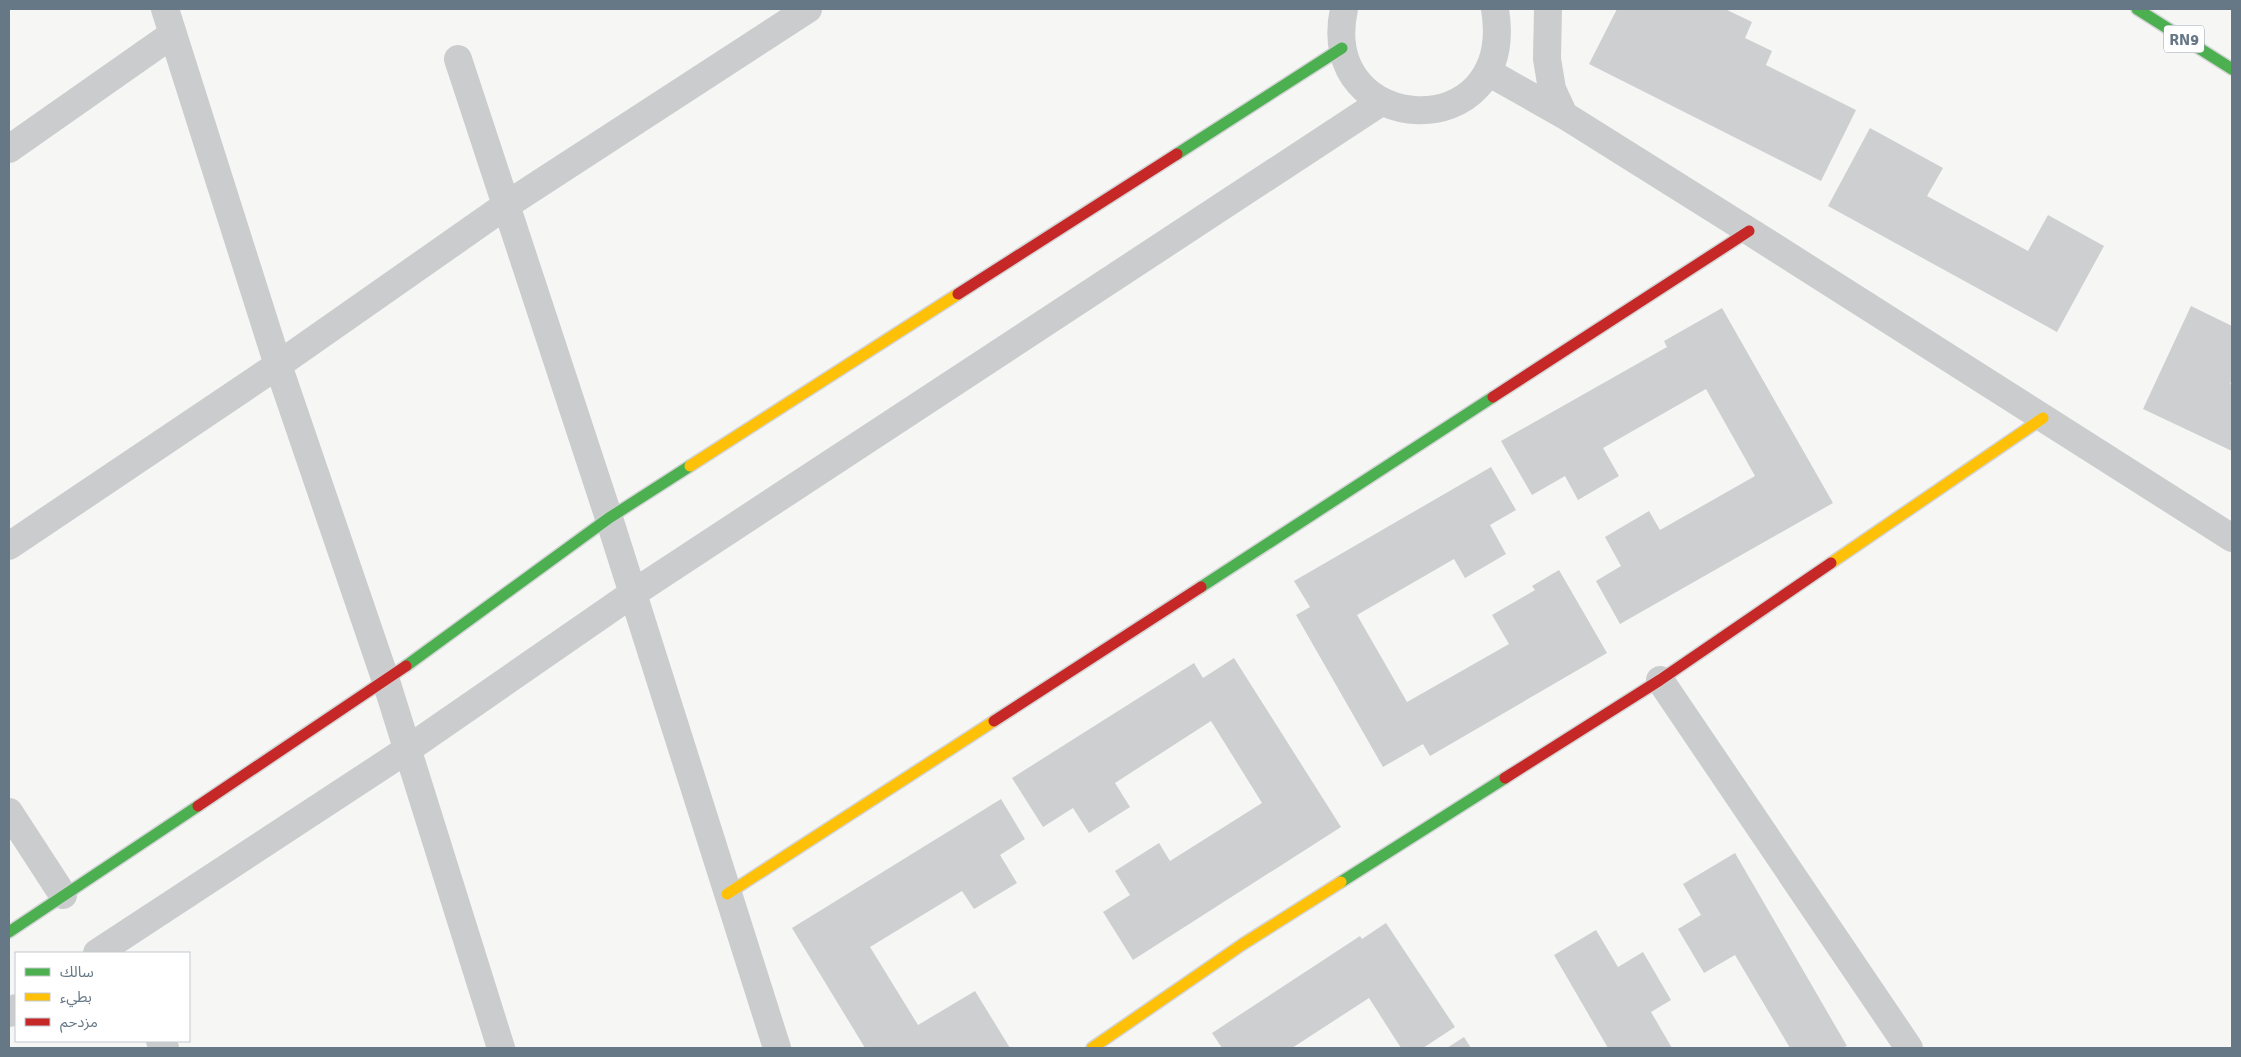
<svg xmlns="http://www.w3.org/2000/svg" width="2241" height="1057" font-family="Signika,'Noto Sans Arabic',sans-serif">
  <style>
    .building { fill: #cdcfd0 }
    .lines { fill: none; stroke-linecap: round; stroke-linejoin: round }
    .fast-casing { stroke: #d3d4d5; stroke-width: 14 }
    .slow-casing { stroke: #d3d4d5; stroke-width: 14 }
    .jam-casing { stroke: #d3d4d5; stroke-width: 14 }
    .street { stroke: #cbcccd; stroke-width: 28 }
    .fast { stroke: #4caf50; stroke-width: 11 }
    .slow { stroke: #ffc107; stroke-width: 11 }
    .jam { stroke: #c62828; stroke-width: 11 }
    .labels { text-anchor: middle; stroke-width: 5; stroke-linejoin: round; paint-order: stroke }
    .shield { fill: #fff; stroke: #94a0aa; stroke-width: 1 }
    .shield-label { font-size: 16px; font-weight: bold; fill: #667886 }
  </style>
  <rect width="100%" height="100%" fill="#f6f6f5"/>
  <path class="building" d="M1617,9H1725L1752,22L1745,38L1772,51L1766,65L1856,110L1821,181L1589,64Z
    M1870,128L1943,168L1927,196L2028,251L2048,215L2104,246L2057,332L1828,206Z
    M2191,306L2232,326V380L2230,384L2232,385V451L2143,409Z
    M1722,308L1833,503L1620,624L1596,581L1621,566L1605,537L1649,511L1660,530L1755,476L1706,389L1603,448L1619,476L1578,500L1565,476L1532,495L1501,441L1667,347L1664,341Z
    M1491,467L1516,510L1490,525L1506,554L1465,578L1454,559L1357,615L1407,702L1509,644L1492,615L1535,590L1532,586L1559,570L1607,653L1430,756L1423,744L1383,767L1296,615L1310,607L1294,581Z
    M1234,658L1341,827L1133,960L1103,912L1130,895L1115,871L1159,843L1170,861L1262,803L1211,721L1115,783L1130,807L1089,833L1073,808L1043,827L1012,778L1194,663L1203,678Z
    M1001,799L1025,839L1000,855L1017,883L974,909L962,891L870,947L918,1025L975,991L1010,1048H865L792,928Z
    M1735,853L1847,1046L1841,1048H1790L1735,955L1704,973L1678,929L1701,915L1683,884Z
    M1386,923L1455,1027L1423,1048H1401L1369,998L1292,1048H1222L1212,1033L1360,936L1362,939Z
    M1596,930L1618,967L1643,952L1671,1000L1651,1012L1672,1048H1608L1554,955Z
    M1464,1037L1471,1048H1447Z"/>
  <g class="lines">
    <defs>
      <path id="fast" d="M2137,9L2232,69
        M1177,154L1342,48
        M1201,587L1493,397
        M406,666L609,518L690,466
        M1341,882L1505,778
        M9,932L198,806"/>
      <path id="slow" d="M690,466L958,294
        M1831,563L2043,418
        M727,894L994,721
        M1092,1048L1243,944L1341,882"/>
      <path id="jam" d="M958,294L1177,154
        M1493,397L1749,231
        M994,721L1201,587
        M1505,778L1660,680L1831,563
        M198,806L406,666"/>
    </defs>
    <use href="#fast" class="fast-casing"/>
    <use href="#slow" class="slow-casing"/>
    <use href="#jam" class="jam-casing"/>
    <path class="street" d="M165,9L278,365L386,681L501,1048
      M1344,9C1316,138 1518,150 1495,9
      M1548,9L1547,59L1552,89L1564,115
      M458,59L609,518L777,1048
      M1488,72L1564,115L1749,231L2232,538
      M9,149L173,34
      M9,546L278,365L505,206L808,9
      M1660,680L1909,1048
      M9,812L63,895
      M97,953L408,749L632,594L1381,102
      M9,1013L16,1008
      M160,1041L165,1048"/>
    <use href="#fast" class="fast"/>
    <use href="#slow" class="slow"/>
    <use href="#jam" class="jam"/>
  </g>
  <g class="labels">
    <rect class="shield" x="2164" y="25.5" width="40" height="27" rx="4"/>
    <g class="shield-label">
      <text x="2184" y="45">RN9</text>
    </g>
  </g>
  <rect width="2241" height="1057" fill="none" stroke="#667886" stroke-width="20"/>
  <rect x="15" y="952" width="175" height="90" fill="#ffffff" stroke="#c2c9cf"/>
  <rect x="25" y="968" width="25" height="8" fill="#4caf50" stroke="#c2c9cf"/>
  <text x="60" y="977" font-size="15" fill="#667886">سالك</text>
  <rect x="25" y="993" width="25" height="8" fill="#ffc107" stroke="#c2c9cf"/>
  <text x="60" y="1002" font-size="15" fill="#667886">بطيء</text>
  <rect x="25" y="1018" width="25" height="8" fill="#c62828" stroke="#c2c9cf"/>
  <text x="60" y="1027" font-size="15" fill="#667886">مزدحم</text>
</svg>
